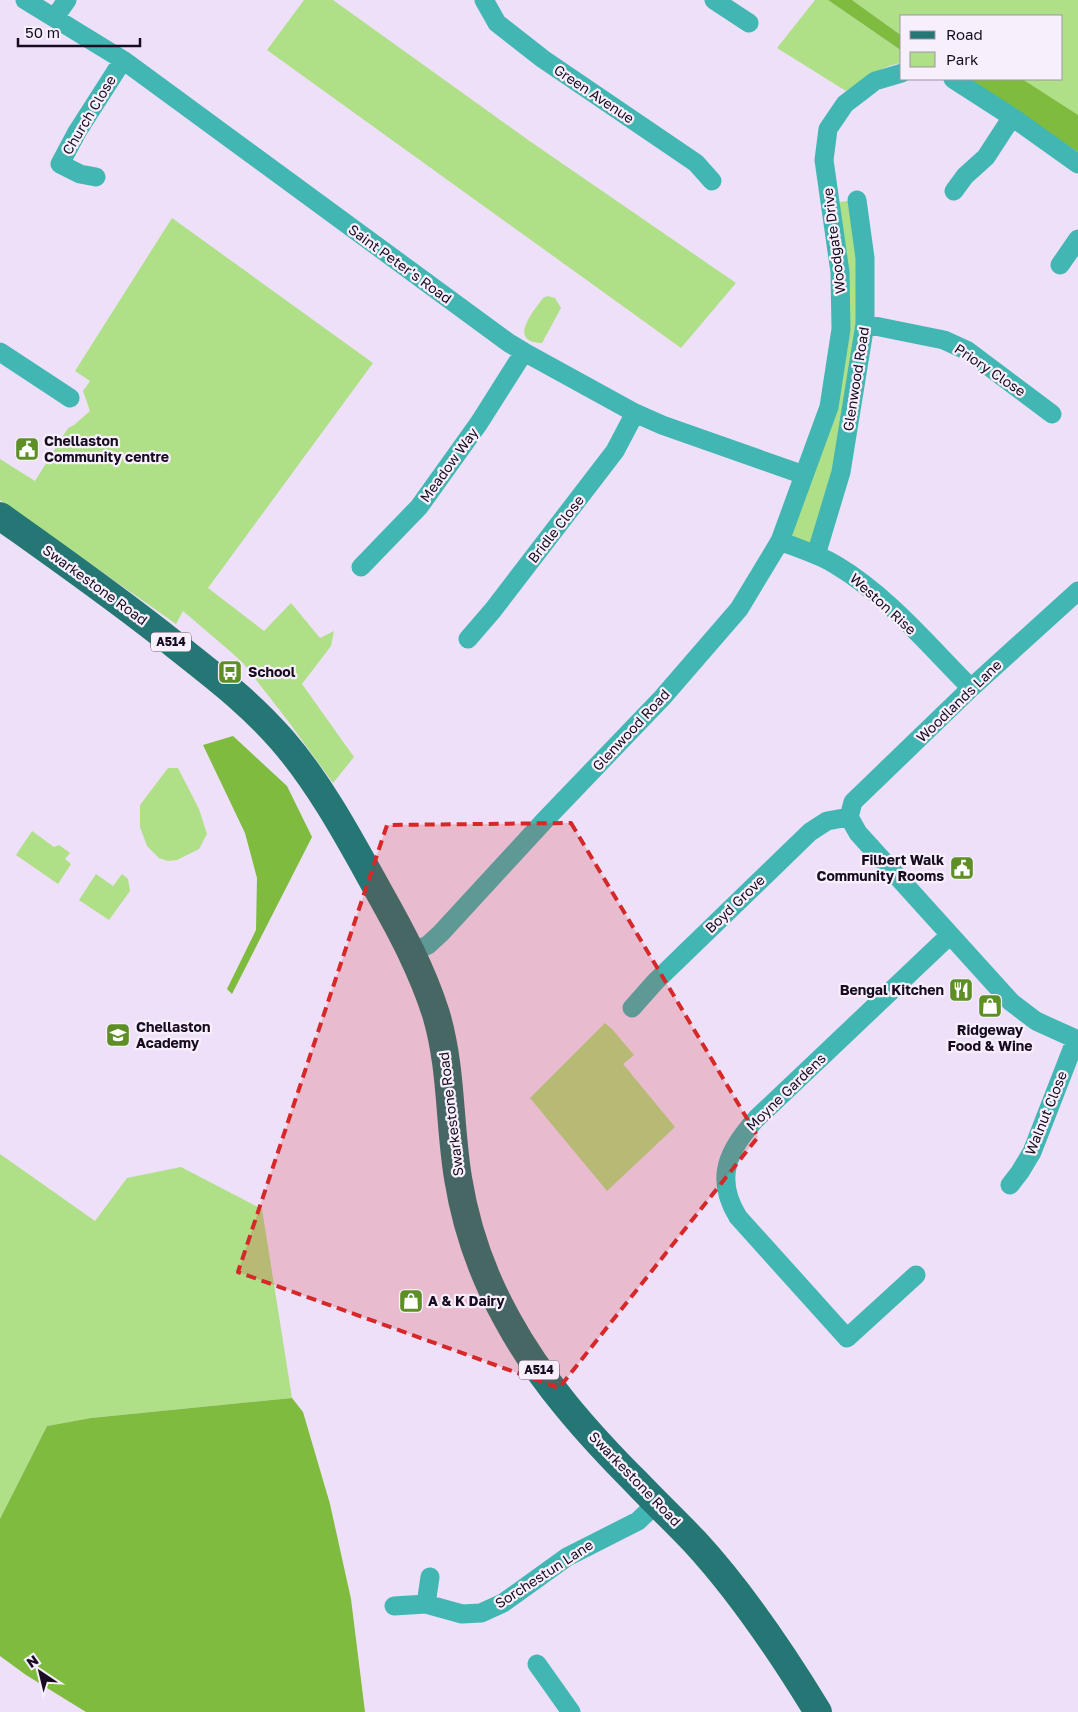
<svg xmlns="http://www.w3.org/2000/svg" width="1078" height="1712" font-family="'Golos Text',sans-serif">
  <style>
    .green { fill: #afdf87 }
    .forest { fill: #7ebb3e }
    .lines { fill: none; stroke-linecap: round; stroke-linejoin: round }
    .street { stroke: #42b6b2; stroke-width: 19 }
    .primary { stroke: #247774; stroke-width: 28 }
    .marked { fill: #d62828; fill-opacity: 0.2; stroke: #d62828; stroke-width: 4; stroke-dasharray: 10 6; stroke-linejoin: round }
    .labels { text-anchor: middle; stroke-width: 4.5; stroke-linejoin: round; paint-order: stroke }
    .shield { fill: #f7f0fc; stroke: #5c5063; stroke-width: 1 }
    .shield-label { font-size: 12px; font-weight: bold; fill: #190c21 }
    .street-label { font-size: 14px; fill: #190c21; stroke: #f7f0fc }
    .poi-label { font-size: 14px; font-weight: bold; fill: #190c21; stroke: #f7f0fc; text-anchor: start }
  </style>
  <rect width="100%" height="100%" fill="#eee0f8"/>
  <path class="green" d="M304,0H333L531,142L736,283L681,348L267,50Z
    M815,0H828L902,51V63C877,66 867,82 846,91L777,48Z
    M852,0H1078V152L964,79H1062V16H902V36Z
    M857,200L865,324L816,555L780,541L804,475L841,329L830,203Z
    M172,218L373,363L208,588L264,631L291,603L320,638L334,631L331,646L302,684L354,757L333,783L288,721L243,663L231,652L183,611L176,624L0,500V459L35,481L68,428L74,425L90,411L83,391L90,381L75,371Z
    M547,296L555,298L561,308L542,343C507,342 533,312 543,298Z
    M168,768H178L199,809L207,834L199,849L177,860L168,861L159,858L147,846L140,827V805Z
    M32,831L54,847L59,845L70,853L65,859L71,864L58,884L16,855Z
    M96,874L113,886L122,874L128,879L130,891L109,920L79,900Z
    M605,1023L612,1029L634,1055L623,1064L675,1127L607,1191L530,1098Z
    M0,1154L95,1221L127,1178L181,1167L262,1209L292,1398L91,1418L47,1426L0,1519Z"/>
  <path class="forest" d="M828,0H852L902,36V51Z
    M964,79H1022L1078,115V152Z
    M233,736L287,786L312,837L232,994L227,989L256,930L257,878L245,833L203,745Z
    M292,1398L303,1412L330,1504L351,1599L365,1712H86L26,1675L0,1656V1519L47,1426L91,1418Z"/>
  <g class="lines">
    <path class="street" d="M25,0L123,60L509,343L524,352L635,413L662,425L804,475
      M484,0L497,23L543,59L696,163L712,181
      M714,0L749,23
      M55,17L67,0
      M953,79L1012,117L1078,164
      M96,177L80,174L60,164L77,132L123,60
      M954,191L965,176L986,157L1012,117
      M1060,265L1078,239
      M865,324L944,340L968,351L1052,414
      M0,352L70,398
      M780,541C799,549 819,554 836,565C888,596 929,646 971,688
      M816,555L841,472L865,324V258L857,200
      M361,567L419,507L479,423L524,352
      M468,639L493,610L615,451L635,413
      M849,817L858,833L1011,1002L1036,1021L1078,1040
      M849,817L853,802L971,688L1078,591
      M412,952L428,945L441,933L545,820L662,698L739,609L780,541L829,407L841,329L840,272L824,160L828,129L845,104L875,81L902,73
      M632,1008L655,982L810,832L827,821L849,817
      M1010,1185L1020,1172L1032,1152L1076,1039
      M916,1275L847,1338L738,1217C714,1178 728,1150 756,1119L950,935
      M426,1604L430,1577
      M394,1606L426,1604L462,1614L481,1613L503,1603L567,1557L638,1521L657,1503
      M537,1664L571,1712"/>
    <path class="primary" d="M0,516C59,558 119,600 175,645C214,676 249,702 282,740C321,785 350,840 379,892C401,931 422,970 436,1014C452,1068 449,1123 458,1178C466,1228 482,1274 507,1319C540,1380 588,1434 637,1483C656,1503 676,1522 695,1542C742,1593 782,1653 818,1712"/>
  </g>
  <path class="marked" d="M571,823L758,1137L559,1388L238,1272L387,825Z"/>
  <defs>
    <symbol id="civic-square" viewBox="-11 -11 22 22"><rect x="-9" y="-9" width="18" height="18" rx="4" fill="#5d8f26" stroke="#f7f0fc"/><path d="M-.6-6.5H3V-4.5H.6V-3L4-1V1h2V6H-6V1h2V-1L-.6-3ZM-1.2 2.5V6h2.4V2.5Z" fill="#fff"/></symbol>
    <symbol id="bus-square" viewBox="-11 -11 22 22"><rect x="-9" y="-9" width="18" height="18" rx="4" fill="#5d8f26" stroke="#f7f0fc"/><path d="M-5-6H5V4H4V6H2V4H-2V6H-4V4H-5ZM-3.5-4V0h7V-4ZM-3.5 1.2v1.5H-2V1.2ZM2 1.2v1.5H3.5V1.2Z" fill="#fff"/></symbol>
    <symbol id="restaurant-square" viewBox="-11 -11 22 22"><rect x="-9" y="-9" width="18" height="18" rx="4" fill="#5d8f26" stroke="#f7f0fc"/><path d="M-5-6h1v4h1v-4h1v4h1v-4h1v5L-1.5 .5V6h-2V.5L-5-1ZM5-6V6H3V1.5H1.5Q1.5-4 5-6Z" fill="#fff"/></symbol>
    <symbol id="shop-square" viewBox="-11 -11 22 22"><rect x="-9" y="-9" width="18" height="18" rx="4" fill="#5d8f26" stroke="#f7f0fc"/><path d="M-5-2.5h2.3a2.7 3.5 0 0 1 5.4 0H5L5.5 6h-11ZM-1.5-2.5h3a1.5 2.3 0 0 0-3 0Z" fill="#fff"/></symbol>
    <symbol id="school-square" viewBox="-11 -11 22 22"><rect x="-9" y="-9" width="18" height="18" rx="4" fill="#5d8f26" stroke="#f7f0fc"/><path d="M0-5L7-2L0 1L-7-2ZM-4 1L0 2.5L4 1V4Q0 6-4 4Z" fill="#fff"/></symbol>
  </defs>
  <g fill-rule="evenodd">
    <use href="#civic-square" x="13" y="435" width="28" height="28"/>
    <use href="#bus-square" x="216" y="658" width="28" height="28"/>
    <use href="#civic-square" x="948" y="854" width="28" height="28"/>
    <use href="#restaurant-square" x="947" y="976" width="28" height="28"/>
    <use href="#shop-square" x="976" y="992" width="28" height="28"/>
    <use href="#school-square" x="104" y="1021" width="28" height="28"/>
    <use href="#shop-square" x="397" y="1287" width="28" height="28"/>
  </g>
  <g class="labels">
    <g class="shield">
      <rect x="151" y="632.5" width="40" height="19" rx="4"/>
      <rect x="519" y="1360.5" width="40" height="19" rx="4"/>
    </g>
    <g class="shield-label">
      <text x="171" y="646">A514</text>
      <text x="539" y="1374">A514</text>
    </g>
    <g class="street-label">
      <text transform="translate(594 94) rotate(34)" y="5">Green Avenue</text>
      <text transform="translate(89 115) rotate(-59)" y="5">Church Close</text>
      <text transform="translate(834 241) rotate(-97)" y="5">Woodgate Drive</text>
      <text transform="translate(400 264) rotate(36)" y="5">Saint Peter's Road</text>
      <text transform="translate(990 370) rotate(34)" y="5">Priory Close</text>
      <text transform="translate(856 379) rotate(-81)" y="5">Glenwood Road</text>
      <text transform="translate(449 465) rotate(-54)" y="5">Meadow Way</text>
      <text transform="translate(556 529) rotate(-52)" y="5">Bridle Close</text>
      <text transform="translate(95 585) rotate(36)" y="5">Swarkestone Road</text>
      <text transform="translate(883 604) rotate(42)" y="5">Weston Rise</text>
      <text transform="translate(959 701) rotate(-44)" y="5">Woodlands Lane</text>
      <text transform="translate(631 730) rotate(-47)" y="5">Glenwood Road</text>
      <text transform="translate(735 904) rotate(-44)" y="5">Boyd Grove</text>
      <text transform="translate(786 1092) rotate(-44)" y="5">Moyne Gardens</text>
      <text transform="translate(1046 1113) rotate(-68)" y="5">Walnut Close</text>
      <text transform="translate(451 1114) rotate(-97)" y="5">Swarkestone Road</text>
      <text transform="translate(635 1479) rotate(46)" y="5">Swarkestone Road</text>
      <text transform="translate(544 1574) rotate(-33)" y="5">Sorchestun Lane</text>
    </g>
    <g class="poi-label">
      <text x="44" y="446">Chellaston<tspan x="44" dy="16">Community centre</tspan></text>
      <text x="248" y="677">School</text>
      <text x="944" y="865" text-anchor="end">Filbert Walk<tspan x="944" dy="16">Community Rooms</tspan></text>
      <text x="944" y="995" text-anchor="end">Bengal Kitchen</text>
      <text x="136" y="1032">Chellaston<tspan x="136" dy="16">Academy</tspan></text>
      <text x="990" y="1035" text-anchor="middle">Ridgeway<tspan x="990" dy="16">Food &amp; Wine</tspan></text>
      <text x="428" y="1306">A &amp; K Dairy</text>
    </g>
  </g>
  <rect x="900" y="15" width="162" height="65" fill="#f7f0fc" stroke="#9e95a4"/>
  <rect x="910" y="31" width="25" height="8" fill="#247774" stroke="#9e95a4"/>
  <text x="946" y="40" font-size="15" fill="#190c21">Road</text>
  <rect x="910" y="52" width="25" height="15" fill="#afdf87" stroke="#9e95a4"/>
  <text x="946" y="65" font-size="15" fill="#190c21">Park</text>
  <g transform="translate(40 1672) rotate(325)" stroke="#f7f0fc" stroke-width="4" paint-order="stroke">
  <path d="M0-4L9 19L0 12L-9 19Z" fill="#190c21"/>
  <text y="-8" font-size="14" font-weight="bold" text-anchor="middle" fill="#190c21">N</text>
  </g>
  <path d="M18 38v8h122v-8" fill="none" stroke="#190c21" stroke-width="2.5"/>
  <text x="25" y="38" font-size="15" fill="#190c21" stroke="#f7f0fc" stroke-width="4" paint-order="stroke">50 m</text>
</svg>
